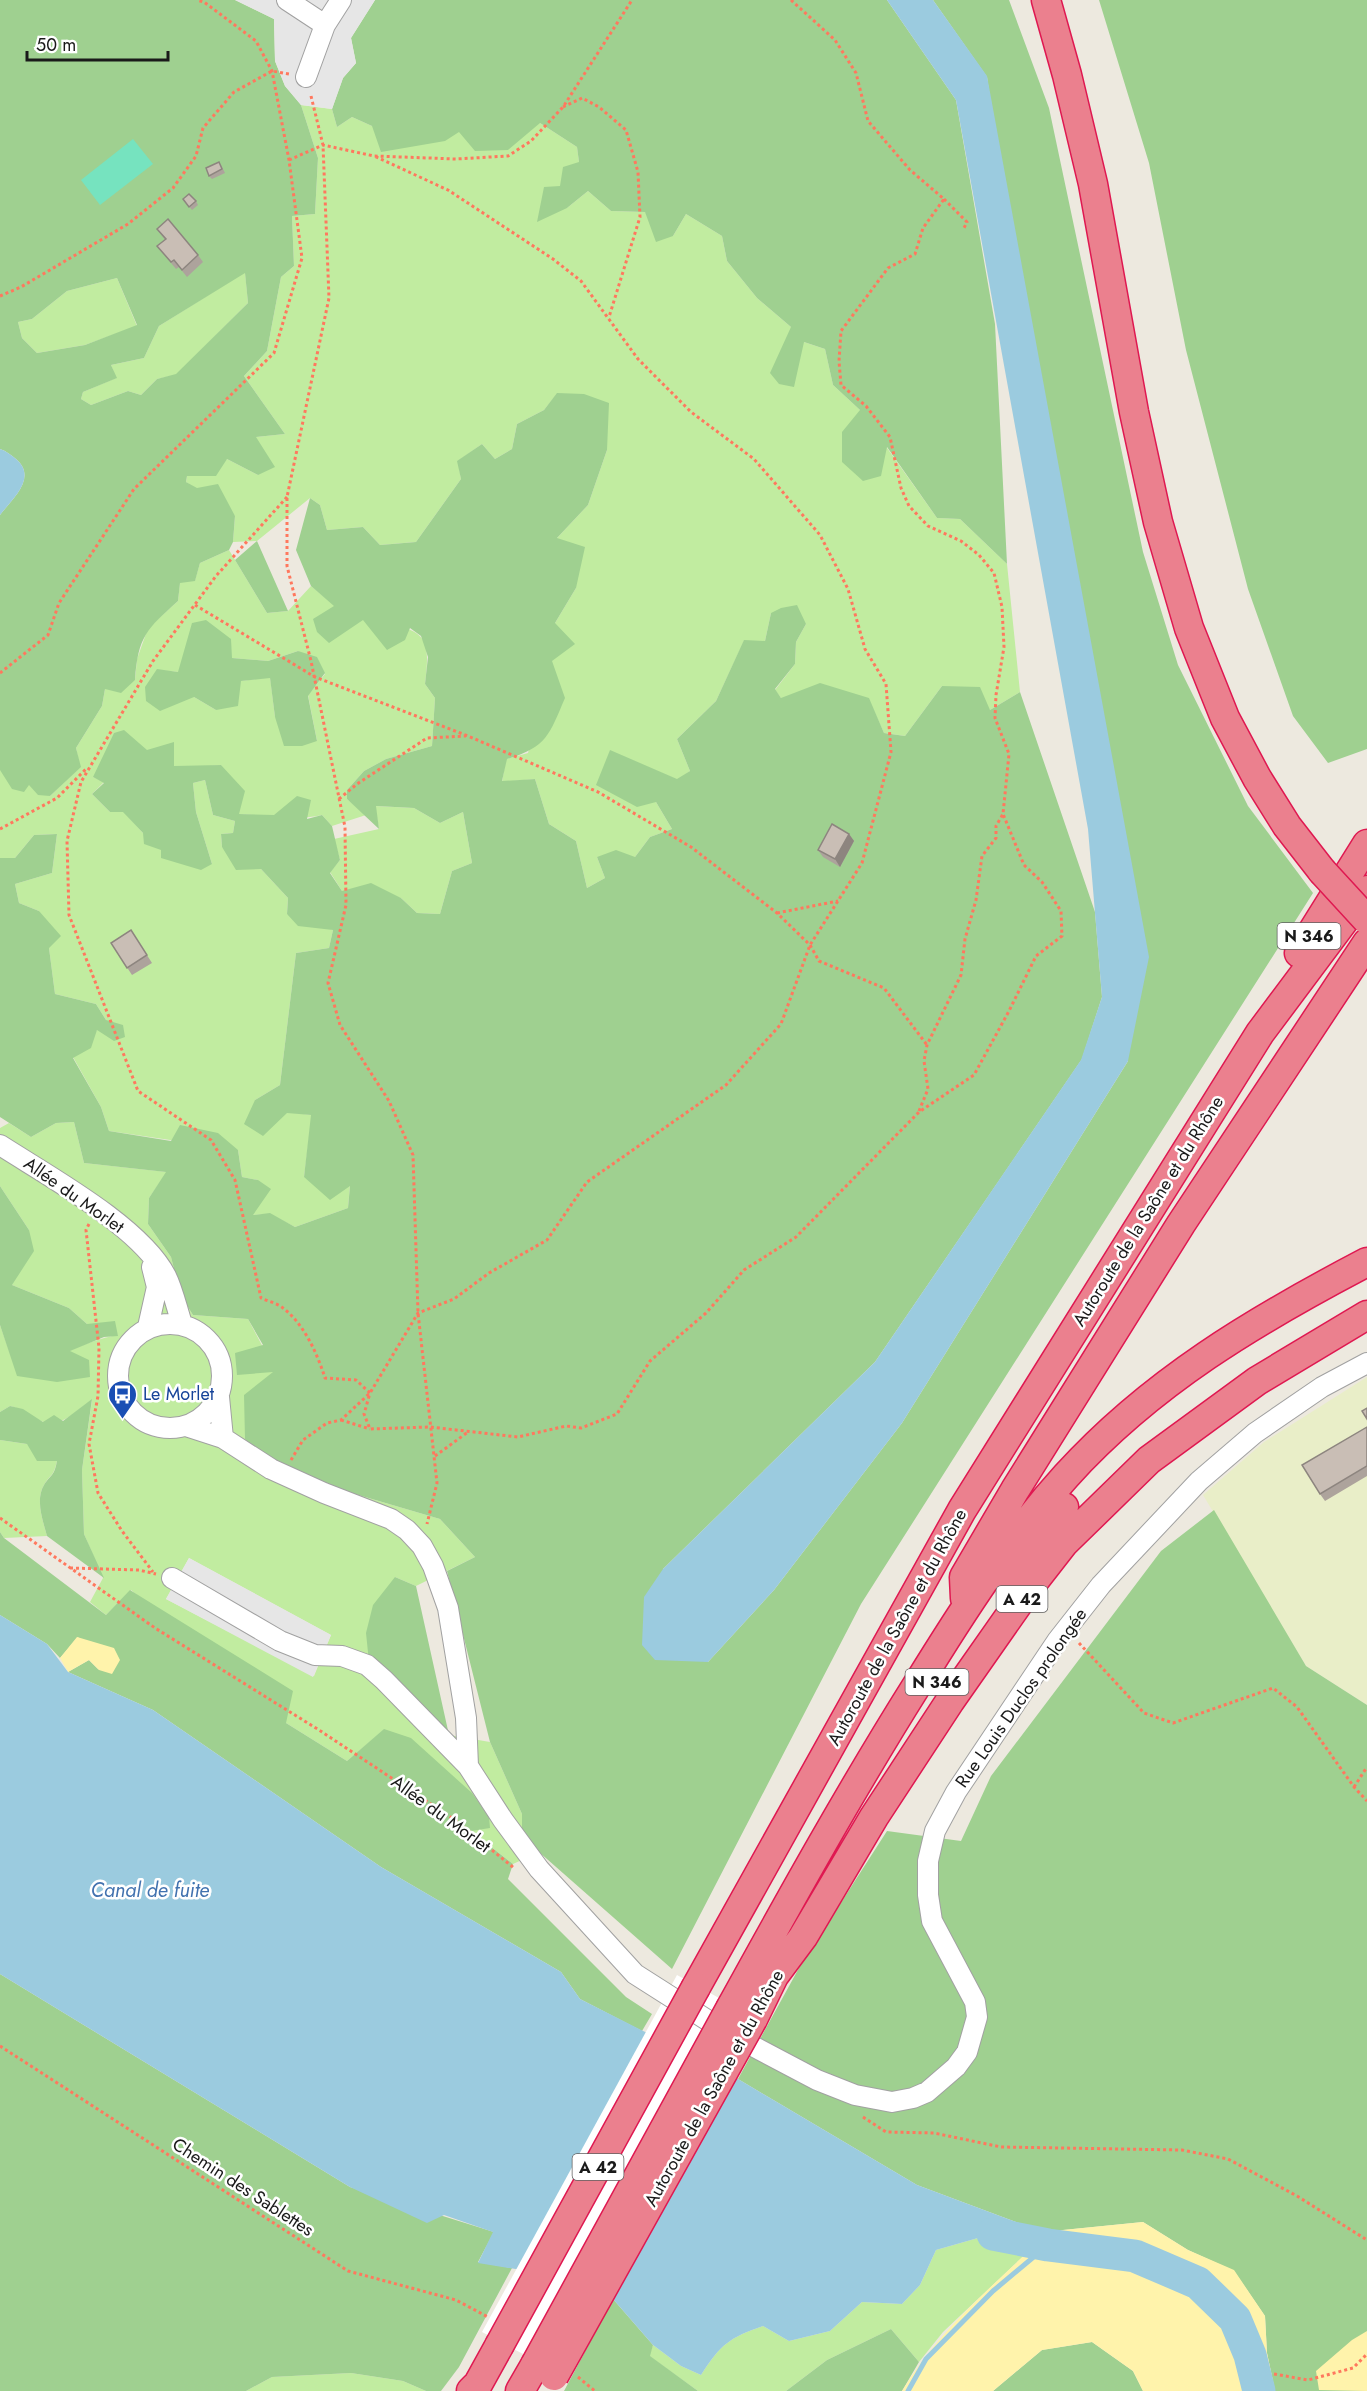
<svg xmlns="http://www.w3.org/2000/svg" width="1367" height="2391" font-family="Jost,sans-serif">
  <style>
    .farmland { fill: #e9eec8 }
    .grass { fill: #c1eca0; fill-rule: evenodd }
    .forest { fill: #9fd090; fill-rule: evenodd }
    .sand { fill: #fff3ab }
    .pitch { fill: #76e3bf }
    .parking { fill: #e6e6e6 }
    .water { fill: #9bcbdf }
    .pier { fill: #fff }
    .lines { fill: none; stroke-linecap: round; stroke-linejoin: round }
    .stream { stroke: #9bcbdf; stroke-width: 5 }
    .river { stroke: #9bcbdf; stroke-width: 33 }
    .minor-casing { stroke: #a1a1a1; stroke-width: 22 }
    .highway-casing { stroke: #df1851; stroke-width: 31 }
    .path { stroke: #ff785e; stroke-width: 3; stroke-dasharray: 3 3; stroke-linecap: butt }
    .minor { stroke: #fff; stroke-width: 20 }
    .highway { stroke: #eb808e; stroke-width: 28 }
    .highway-bridge-casing { stroke: #df1851; stroke-width: 31; stroke-linecap: butt }
    .highway-bridge { stroke: #eb808e; stroke-width: 28 }
    .wall { fill: #ada39c }
    .shaded-wall { fill: #8d857f }
    .building { fill: #c9beb5; stroke: #8d857f; stroke-width: 1.5 }
    .labels { text-anchor: middle; stroke-width: 5; stroke-linejoin: round; paint-order: stroke }
    .shield { fill: #fff; stroke: #5f5f5f; stroke-width: 1.5 }
    .shield-label { font-size: 16px; font-weight: bold; fill: #1a1a1a }
    .street-label { font-size: 18px; fill: #1a1a1a; stroke: #fff }
    .transit-label { font-size: 18px; fill: #164399; stroke: #fff; text-anchor: start }
    .water-label { font-size: 20px; font-style: italic; fill: #4272af; stroke: #fff }
  </style>
  <rect width="100%" height="100%" fill="#ede9df"/>
  <path class="farmland" d="M1367,1377V1705L1306,1666L1203,1495L1264,1442Z"/>
  <path class="grass" d="M301,105L332,109L337,127L352,117L372,126L459,132L540,123L577,147L579,162L567,208L588,191L611,211L645,212L673,236L686,214L722,236L727,261L757,298L791,327L804,342L825,349L833,385L860,410L937,518L960,519L1007,564L1020,692L990,710L942,686L905,736L884,733L868,698H781L775,690L795,664L796,642L806,624L771,613L765,641H744L716,701L677,739L690,771L678,780L610,751L656,802L672,829L650,837L635,857H597L605,878L587,888L576,841L549,824L535,779L502,782L506,759L528,753L552,661L555,623L576,588L557,538L588,505L607,450L557,394L544,410L517,424L512,449L495,459L482,444L458,461L461,479L416,542L380,545L363,527L327,530L320,505L310,498L257,541L233,542L235,516L186,482L187,476L227,459L258,475L256,437L285,434L244,376L267,351L281,277L294,266L292,216L315,214L318,158Z
    M245,272L248,303L176,375L157,379L141,395L128,391L91,405L81,399L83,392L116,378L111,365L144,358L159,326Z
    M117,278L137,326L85,345L37,353L22,338L18,322L32,319L67,291Z
    M229,550L267,613L288,611L311,586C327,599 341,612 361,619C368,622 377,622 384,623C429,631 430,641 425,684L435,698L432,746L386,759L364,771L347,790V799L366,815L332,826L322,815C298,821 264,815 238,814L221,765L93,777L104,782L92,794L110,812L123,811L143,833L212,864L196,812L193,783L205,780L213,815L235,821L233,833L221,834L222,847L261,869L288,898L287,914L333,930L329,948L296,953L280,1085L255,1100L287,1112L312,1115L304,1177L350,1185L348,1208L295,1227L270,1214L252,1215L258,1180L242,1177L238,1150L109,1131L101,1107L73,1057L106,1020L96,1004L55,994L49,948L39,911L19,903L15,884L52,873L57,834L34,835L15,858H0V769L50,796L80,767L76,748L102,706L105,689L135,680L137,659L148,628L178,601L180,582L195,580L200,563ZM298,651L325,674L308,695L317,741L275,717L270,677L241,681L216,710L194,697L157,670L178,672L232,658L268,661Z
    M375,806L414,808L440,823L463,812L472,863L452,871L440,914L417,913L401,898L342,891L330,872L340,860L334,839L379,829Z
    M74,1122L84,1163L167,1172L149,1198L148,1224L171,1257L181,1296L193,1315L248,1319L338,1489L440,1519L475,1557L416,1586L395,1577L449,1735L490,1742L522,1814V1834L539,1852L513,1864L470,1830L384,1730L347,1761L286,1723L131,1590L106,1615L90,1602L103,1578L84,1534L82,1470L92,1400C77,1409 61,1430 41,1421C30,1416 23,1409 10,1406L0,1412V1325L18,1376C50,1360 83,1341 118,1335L87,1324L69,1308L12,1285L29,1230L0,1186V1128L9,1123L31,1137L56,1123ZM189,1558L331,1635L314,1676L166,1599Z
    M0,1440L27,1444L57,1461C53,1478 51,1473 44,1485C35,1500 43,1521 47,1536L4,1538L0,1532Z
    M978,2238L1033,2247L943,2332L919,2362L891,2329L827,2360L786,2391H698L649,2356L653,2345L681,2366L701,2375C721,2344 729,2338 763,2326L789,2341L830,2331L862,2302L902,2304L920,2285L936,2250Z
    M351,2373L403,2381L426,2391H246L272,2377Z"/>
  <path class="forest" d="M0,0H235L274,19L275,61L285,86L301,105L318,158L315,214L292,216L294,266L281,277L267,351L244,376L285,434L256,437L275,467L258,475L227,459L216,476H187L186,482L197,488L218,484L235,516L233,542L229,550L200,563L195,581L180,583L178,601C147,629 138,636 135,680L121,693L105,689L102,706L76,748L81,767L50,796L38,795L29,785L24,792L12,789L0,770V515C12,499 38,478 16,459C11,455 6,451 0,449ZM245,273L248,303L176,374L157,379L141,395L128,391L91,405L81,399L83,392L117,378L111,365L144,358L159,326ZM117,278L137,325L85,345L37,353L22,338L18,322L32,319L67,291Z
    M375,0H887L956,100L995,324L1007,564L960,519L937,518L887,447L881,476L863,481L842,462V432L860,410L833,385L825,349L804,342L794,387L779,384L770,373L791,327L757,298L727,261L722,236L686,214L673,236L656,242L645,212L611,211L588,191L567,208L537,222L544,187L560,186L563,167L579,162L577,147L540,123L508,150L475,151L459,132L445,141L381,152L372,126L352,117L337,127L332,109L343,78L356,63L351,38Z
    M933,0H1009L1049,108L1143,552L1178,665L1248,806L1313,893L861,1604L672,1969L539,1852L522,1834V1814L490,1742L447,1571L475,1557L440,1519L338,1489L259,1452L245,1439L244,1395L273,1372L237,1375L235,1353L263,1345L248,1319L193,1315L181,1296L171,1257L148,1224L149,1198L166,1172L84,1163L74,1122L56,1123L31,1137L0,1117V858H15L34,835L57,834L52,873L15,884L19,903L39,911L61,936L49,948L55,994L96,1004L106,1020L123,1025L125,1037L114,1041L97,1030L91,1048L73,1058L101,1107L109,1131L171,1141L180,1125L218,1133L238,1150L242,1177L258,1180L271,1189L253,1215L270,1213L295,1227L348,1208L350,1186L330,1200L304,1177L311,1115L287,1113L263,1136L244,1124L255,1100L280,1085L296,953L329,948L333,930L298,926L287,914L288,898L261,869L236,870L222,847L221,834L233,833L235,821L213,815L205,780L193,783L196,812L212,864L201,870L161,858V850L144,844L143,833L123,812H110L92,794L104,783L93,777L114,733L124,730L147,750L174,742V766L221,765L245,791L239,814L274,815L297,796L311,800L307,819L322,815L332,826L340,860L330,873L342,891L371,883L401,898L417,913L440,914L452,871L472,863L463,812L440,823L414,808L376,806L379,829L347,799V790L364,771L386,759L432,746L435,698L425,684L428,657L421,636L410,628L405,640L387,650L363,620L329,643L317,632L313,619L334,606L311,586L296,550L310,498L320,505L327,530L363,527L380,545L416,542L461,479L457,461L482,444L495,459L512,449L517,424L544,410L557,393L584,394L609,403L607,450L588,505L557,538L585,547L576,588L555,623L575,644L552,661L565,698C549,735 547,747 507,759L502,781L535,779L549,824L576,841L587,888L605,878L597,857L616,850L635,857L650,837L672,829L656,802L637,807L596,785L610,750L677,779L690,771L677,739L716,701L744,640L765,641L771,613L781,608L797,605L806,624L796,642L795,664L775,689L781,698L820,683L869,698L884,733L905,736L942,686L980,687L990,710L1020,692L1095,912L1102,997L1082,1059L875,1362L663,1569L708,1662L774,1590L902,1423L1128,1061L987,77Z
    M1099,0H1367V749L1328,763L1293,716L1248,589L1186,350L1149,163Z
    M257,541L288,611L267,613L235,560Z
    M206,620L231,639L232,658L268,661L298,651L317,657L325,673L308,696L317,741L302,746H284L275,717L270,678L241,681L238,706L216,710L194,697L160,711L146,701L145,687L157,669L178,672L192,623Z
    M0,1186L29,1230L34,1251L12,1285L69,1308L87,1324L115,1321L118,1336L104,1337L70,1351L89,1360L90,1377L57,1382L17,1376L0,1325Z
    M92,1399L82,1470L84,1534L104,1578L47,1536C43,1521 35,1500 44,1485C51,1474 54,1477 57,1461H37L27,1444L0,1440V1412L10,1406L23,1409L43,1422L54,1415L63,1421Z
    M1214,1510L1306,1666L1367,1705V2391H1275L1267,2353L1265,2316L1234,2271L1188,2250L1143,2222L1043,2232L917,2185L738,2079L799,1968L887,1831L961,1841L991,1776L1161,1551Z
    M0,1532L4,1538L106,1615L130,1590L293,1691L286,1723L347,1761L384,1729L411,1738L472,1793L489,1817L490,1828L471,1831L513,1864L508,1879L626,1997L652,2014L642,2031L580,1999L561,1972L381,1867L153,1710L68,1672L89,1660L99,1670L78,1637L60,1658L47,1644L0,1615Z
    M395,1577L416,1586L449,1735L369,1662L366,1633L373,1605Z
    M0,1974L350,2187L494,2232L478,2262L512,2268L459,2367L441,2391H426L403,2381L351,2373L272,2377L246,2391H0Z
    M613,2299L653,2345L650,2356L698,2391H564Z
    M891,2329L919,2362L902,2391H786L827,2360Z
    M1092,2342L1133,2371L1143,2391H993L1042,2350Z"/>
  <path class="sand" d="M77,1637L114,1648L120,1660L112,1674L99,1670L89,1660L68,1672L60,1658Z
    M1143,2222L1188,2250L1234,2270L1265,2316L1267,2353L1275,2391H1143L1133,2371L1092,2342L1042,2350L993,2391H902C937,2333 984,2294 1033,2247L1043,2232Z
    M1367,2331V2391L1319,2390L1316,2371L1352,2340Z"/>
  <path class="pitch" d="M133,139L153,164L100,205L81,180Z"/>
  <path class="parking" d="M235,0H375L351,38L356,63L343,78L332,109L301,105L285,86L275,61L274,19Z
    M189,1558L331,1635L313,1677L166,1599Z"/>
  <path class="water" d="M887,0H933L987,76L1149,957L1128,1061L902,1423L774,1590L708,1662L655,1660L642,1645L644,1597L663,1569L875,1362L1081,1060L1102,997L1088,829L956,100Z
    M0,449C6,451 11,455 16,459C38,478 12,499 0,515Z
    M0,1615L47,1644L68,1672L153,1710L381,1867L561,1972L580,1999L738,2079L917,2185L1043,2232L1033,2247L978,2238L936,2250L920,2285L902,2304L862,2302L830,2331L789,2341L763,2326C729,2338 721,2344 701,2375L681,2366L653,2345L613,2299L540,2273L478,2263L493,2232L444,2215L427,2223L350,2187L0,1974Z"/>
  <path class="pier" d="M677,1975L763,2022L570,2379L482,2332Z"/>
  <g class="lines">
    <path class="stream" d="M908,2391L926,2359L993,2291L1048,2245"/>
    <path class="river" d="M993,2234L1048,2245L1135,2256L1198,2283L1235,2319L1250,2355L1259,2391"/>
    <defs>
      <path id="minor" d="M287,0L325,25L341,0
        M306,77L325,25
        M0,1145C48,1176 140,1226 166,1276C173,1290 177,1309 182,1324
        M118 1376a52 52 0 1 1 104 0a52 52 0 1 1-104 0Z
        M148,1327L157,1287L152,1267
        M219,1397L223,1438
        M186,1426L223,1438L271,1469L324,1493L391,1519L407,1530L422,1546L433,1566L448,1608L466,1718L468,1766L503,1820L539,1869L635,1974L726,2032L817,2080L855,2095L892,2102L913,2098L927,2092L956,2067L967,2052L977,2017L975,2002L932,1921L928,1895V1861L935,1831L956,1792L1057,1641L1101,1585L1199,1481L1255,1433L1322,1387L1367,1363
        M172,1578L280,1641L315,1655L342,1656L367,1665L384,1680L468,1766"/>
      <path id="highway" d="M1046,0L1067,75L1093,184L1134,412L1158,522L1189,628L1225,718L1257,778L1287,826L1322,871
        M1299,953L1367,844
        M1007,1580L1064,1507
        M965,1598L964,1577L1015,1490L1181,1224L1367,943
        M696,1987L962,1510L1260,1033L1367,890
        M731,2007C791,1898 851,1790 917,1685C962,1612 1008,1540 1066,1476C1151,1382 1256,1320 1367,1262
        M753,2019L774,1976L803,1937L874,1817L950,1701L1032,1584L1064,1543L1149,1460L1257,1381L1367,1315
        M471,2391L478,2384L499,2346
        M520,2391L535,2365"/>
    </defs>
    <use href="#minor" class="minor-casing"/>
    <use href="#highway" class="highway-casing"/>
    <path class="path" d="M311,96L323,145L329,298L287,497V566L311,661L345,827L346,905L328,983L340,1025L389,1101L413,1155L418,1313L437,1483L427,1524
      M563,107L582,98L599,107L626,130L638,172L640,217L609,317
      M289,160L323,145L374,156L456,159L508,156L531,141L563,107L632,0
      M944,199L967,222L964,228
      M0,296L21,287L128,224L173,188L196,156L203,128L234,92L272,71L289,74
      M287,497L216,576L153,661L81,782L67,841L69,915L138,1091L211,1140L235,1180L261,1298C267,1301 277,1303 283,1308C304,1324 317,1353 325,1378L356,1380L370,1393L364,1414L370,1429L430,1427L518,1437L566,1426L581,1428L617,1414L650,1361L706,1313L744,1270L796,1237L919,1112L974,1075L1009,1011L1036,956L1062,936L1061,911L1042,882L1024,865L1003,814L1009,754L995,718L996,695L1004,647L1002,607L994,573L979,555L961,541L928,526L909,506L901,488L890,437L866,406L841,385L839,361L841,331L888,268L915,254L923,228L944,199L910,170L868,121L856,73L835,40L791,0
      M195,605L315,677L468,736L598,792L691,847L777,913L810,945L819,961L884,988L927,1045
      M0,673L48,635L59,603L134,489L274,353L302,258L289,160L272,71L256,41L204,2L197,0
      M339,799L357,784L427,738L466,736
      M0,829L57,798L86,769
      M777,913L838,901
      M919,1111L928,1089L924,1061L927,1045L961,975L965,939L976,900L982,856L996,838V826L1003,814
      M89,1224L86,1230L99,1348L98,1396L89,1444L98,1493L122,1531L153,1572
      M341,1420L370,1429
      M435,1456L468,1432
      M291,1460L303,1440L327,1423L341,1420L370,1393L418,1313L454,1299L489,1273L547,1240L587,1182L726,1085L781,1024L810,945L862,863L891,752L886,684L865,649L848,589L820,535L754,459L691,412L638,359L581,281L553,259L448,190L374,156
      M0,1518L155,1628L319,1730L455,1820L514,1868
      M70,1568L139,1570L156,1574
      M1079,1643L1144,1713L1173,1723L1273,1688L1297,1707L1354,1787L1367,1801
      M1354,1787L1367,1767
      M0,2046L348,2271L456,2300L488,2317
      M863,2117L886,2132L934,2133L1001,2147L1182,2150L1228,2159L1297,2196L1367,2240
      M1274,2374L1308,2380L1353,2368L1367,2354
      M578,2377L595,2391"/>
    <use href="#minor" class="minor"/>
    <use href="#highway" class="highway"/>
    <defs>
      <path id="highway-bridge" d="M1322,871L1367,920
        M499,2346L696,1987
        M535,2365L731,2007
        M554,2376L753,2019"/>
    </defs>
    <use href="#highway-bridge" class="highway-bridge-casing"/>
    <use href="#highway-bridge" class="highway-bridge"/>
  </g>
  <path class="wall" d="M221,165L225,173L212,179L209,176Z
    M183,199L196,201L198,205L192,210Z
    M157,229L198,255L203,262L187,277L179,267L176,269L157,246L165,240Z
    M849,834L854,841L840,867L823,857L818,850Z
    M131,930L152,963L132,975L111,943Z
    M1367,1427V1476L1325,1501L1320,1494Z"/>
  <path class="shaded-wall" d="M849,834L854,841L840,867L835,859Z"/>
  <path class="building" d="M219,162L222,169L209,176L206,168Z
    M189,194L196,201L189,207L183,199Z
    M168,219L198,255L182,270L174,260L171,262L157,246L166,239L157,229Z
    M832,824L849,834L835,859L818,850Z
    M131,930L147,955L127,968L111,943Z
    M1367,1408V1419L1362,1411Z
    M1367,1427V1466L1320,1494L1302,1465Z"/>
  <defs>
    <symbol id="bus-pin" viewBox="-11 -11 22 30"><path d="M0 17L-7.5 6A9.5 9.5 0 1 1 7.5 6Z" fill="#1a4fb4" stroke="#fff"/><path d="M-5-6H5V4H4V6H2V4H-2V6H-4V4H-5ZM-3.5-4V0h7V-4ZM-3.5 1.2v1.5H-2V1.2ZM2 1.2v1.5H3.5V1.2Z" fill="#fff"/></symbol>
  </defs>
  <g fill-rule="evenodd">
    <use href="#bus-pin" x="106" y="1378" width="33" height="45"/>
  </g>
  <g class="labels">
    <g class="shield">
      <rect x="1277.5" y="923" width="63" height="26" rx="4.5"/>
      <rect x="996.5" y="1586" width="51" height="26" rx="4.5"/>
      <rect x="905.5" y="1669" width="63" height="26" rx="4.5"/>
      <rect x="572.5" y="2154" width="51" height="26" rx="4.5"/>
    </g>
    <g class="shield-label">
      <text x="1309" y="942">N 346</text>
      <text x="1022" y="1605">A 42</text>
      <text x="937" y="1688">N 346</text>
      <text x="598" y="2173">A 42</text>
    </g>
    <g class="street-label">
      <text transform="translate(74 1195) rotate(35)" y="6">Allée du Morlet</text>
      <text transform="translate(1148 1211) rotate(-58)" y="6">Autoroute de la Saône et du Rhône</text>
      <text transform="translate(897 1627) rotate(-61)" y="6">Autoroute de la Saône et du Rhône</text>
      <text transform="translate(1021 1698) rotate(-55)" y="6">Rue Louis Duclos prolongée</text>
      <text transform="translate(441 1814) rotate(36)" y="6">Allée du Morlet</text>
      <text transform="translate(714 2088) rotate(-61)" y="6">Autoroute de la Saône et du Rhône</text>
      <text transform="translate(243 2187) rotate(33)" y="6">Chemin des Sablettes</text>
    </g>
    <g class="transit-label">
      <text x="143" y="1400">Le Morlet</text>
    </g>
    <g class="water-label">
      <text x="150" y="1897">Canal de fuite</text>
    </g>
  </g>
  <path d="M27 51v9h141v-9" fill="none" stroke="#1a1a1a" stroke-width="3"/>
  <text x="36" y="51" font-size="18" fill="#1a1a1a" stroke="#ffffff" stroke-width="4.5" paint-order="stroke">50 m</text>
</svg>
